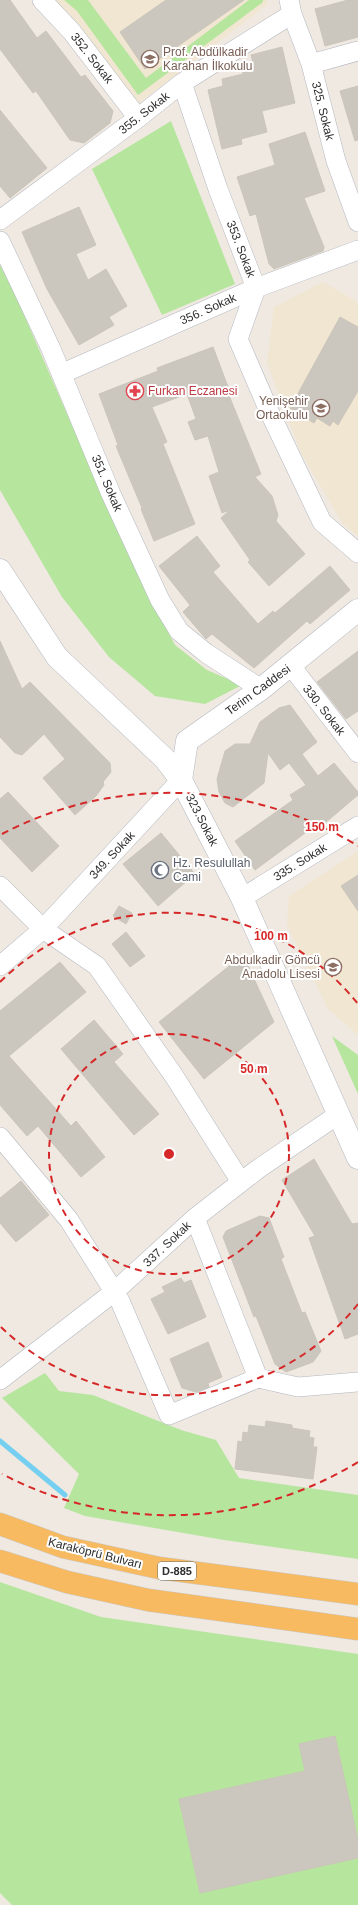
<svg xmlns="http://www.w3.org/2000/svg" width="358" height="1905" font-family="Arial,sans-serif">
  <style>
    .education { fill: #f0e6d1 }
    .green { fill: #b6e59e }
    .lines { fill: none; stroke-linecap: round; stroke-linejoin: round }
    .stream { stroke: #75cff0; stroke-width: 5 }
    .building { fill: #cbc7bf; stroke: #cbc5ba }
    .minor-casing { stroke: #b4b7c1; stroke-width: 20 }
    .tertiary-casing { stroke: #b4b7c1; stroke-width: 23 }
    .trunk-casing { stroke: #c9c9c9; stroke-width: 23 }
    .minor { stroke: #fff; stroke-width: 19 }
    .tertiary { stroke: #fff; stroke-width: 22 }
    .trunk { stroke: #f8ba60; stroke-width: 22 }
    .ring { fill: none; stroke: #d62828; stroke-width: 2; stroke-dasharray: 7 5 }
    .labels { text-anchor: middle; stroke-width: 4; stroke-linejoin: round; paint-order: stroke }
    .shield { fill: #fff; stroke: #6d6d6d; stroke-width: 1 }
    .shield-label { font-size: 11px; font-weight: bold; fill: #2e2e2e }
    .education-label { font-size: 12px; fill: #785e54; stroke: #fff; text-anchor: end }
    .street-label { font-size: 12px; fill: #2e2e2e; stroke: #fff }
    .health-label { font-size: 12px; fill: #be3a42; stroke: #fff; text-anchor: start }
    .worship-label { font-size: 12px; fill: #5b616d; stroke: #fff; text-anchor: start }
    .centre { fill: #d62828; stroke: #fff; stroke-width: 2 }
    .ring-label { font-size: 12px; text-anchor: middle; font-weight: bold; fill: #d62828; stroke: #fff; stroke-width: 4; stroke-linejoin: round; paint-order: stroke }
  </style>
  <rect width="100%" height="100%" fill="#efe9e1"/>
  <path class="education" d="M53,0H267L268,4L139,103L71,16Z
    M323,282L358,302V536L343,524L301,453L267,363L274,307Z
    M358,851V1035L328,1009L287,925L289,896Z"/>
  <path class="green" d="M64,0H88L146,78L249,0H263V2L138,95L77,11Z
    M171,121L235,284L162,315L92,169Z
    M0,265L14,292L71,423L156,610L175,645L207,670L242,685L205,704L155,696L109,657L62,597L0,490Z
    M332,1036L358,1055V1094Z
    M45,1373L59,1391L93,1395L181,1430L216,1440L239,1478L358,1495V1559L224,1540L85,1516L64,1508L79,1474L2,1398Z
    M0,1582L101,1617L358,1654V1905H12L0,1893Z"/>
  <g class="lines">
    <path class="stream" d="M0,1441L65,1495"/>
  </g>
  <path class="building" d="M0,0H10L37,38L46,31L81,77L85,75L113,111L110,123L84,143L70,140L36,91L33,93L0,49Z
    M166,0H244L145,69L120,32Z
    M348,0H358V37L325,46L315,9Z
    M282,47L295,103L262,111L267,132L241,139L242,144L222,149L208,90L223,86L222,79L243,74L241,66L253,63L251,55Z
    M358,86V140L355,141L340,91Z
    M0,110L47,168L10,198L0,186Z
    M305,132L325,191L304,198L324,247L323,251L274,269L269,264L256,214L250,216L237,177L275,165L269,144Z
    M79,207L96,245L76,254L88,280L106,269L127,306L109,317L114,325L79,345L47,289L22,232Z
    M340,317L358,327V391L338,425L333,421L330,426L317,418L314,423L290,408Z
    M213,347L230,392L228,393L261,474L255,477L272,496L278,515L276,521L305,554L269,586L248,562L250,560L221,518L230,510L222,513L209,476L219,472L208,436L195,440L188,422L196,419L187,394L152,407L167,442L163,444L195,524L154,541L141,509L142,508L116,446L118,445L99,394L158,371L157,368Z
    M197,536L220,566L213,572L258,624L273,611L275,613L330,566L350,590L310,624L307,621L254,668L212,634L206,639L183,612L190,605L159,566Z
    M0,641L22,689L30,682L110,763L111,772L103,782L104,785L96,796L75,815L43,778L65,759L44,734L22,755L15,753L0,737Z
    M358,651V711L346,719L317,682Z
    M290,705L317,742L302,754L318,776L334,763L358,792V795L325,823L320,822L255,870L235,841L293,800L290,795L306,785L289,763L280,770L268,753L264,783L233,807L225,803L219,792L217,779L225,751L235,744H250L260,722L279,708Z
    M8,792L59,846L32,872L0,838V799Z
    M161,833L195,874L158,906L123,864Z
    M358,875V911L341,886Z
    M119,906L132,913L126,924L113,916Z
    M126,932L145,956L130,967L112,944Z
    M243,955L274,1022L204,1079L159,1022Z
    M60,962L86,992L9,1056L71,1126L76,1121L105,1157L81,1177L38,1126L27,1136L0,1105V1011Z
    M94,1020L123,1054L114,1062L159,1114L134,1135L61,1049Z
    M314,1159L352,1224L358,1223V1334L345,1339L309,1238L315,1236L282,1180Z
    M21,1181L49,1215L16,1242L0,1223V1198Z
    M260,1216L269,1218L284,1257L281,1259L302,1313L305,1312L321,1351L313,1362L286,1372L275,1364L256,1316L254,1317L223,1237L226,1231Z
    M181,1278L184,1283L191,1280L206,1317L168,1334L151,1299L165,1292L162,1287Z
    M208,1342L222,1377L208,1383L209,1387L196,1392L182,1388L170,1359Z
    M266,1421L292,1425V1428L310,1431L309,1437L314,1438L313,1447H317L313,1479L235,1469L238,1441L242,1442L243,1432L248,1433L249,1425L265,1427Z
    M335,1736L358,1840V1858L200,1893L179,1799L305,1771L299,1744Z"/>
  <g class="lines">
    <defs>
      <path id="minor" d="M42,0L72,32L138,118
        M289,0L292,14L311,64L336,161L358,222
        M311,64L358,51
        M182,83L218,189L256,288L238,339L269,411L322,522L358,553
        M0,220L138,118L182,83L292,14
        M0,241L51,349L111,494L160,600L179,631L206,653L261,689
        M61,374L256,288L358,250
        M291,666L358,753
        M0,886L43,929L97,966L174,1076L241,1182
        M242,898L358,826
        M0,966L43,929L181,780
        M0,1137L69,1220L120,1301L169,1415L258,1378L298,1387L358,1382
        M195,1218L258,1378
        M0,1380L114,1292L195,1218L258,1169L339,1114"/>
      <path id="tertiary" d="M0,570L57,657L165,759L181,780L242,898L358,1158
        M181,780L187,741L261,689L358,610"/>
      <path id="trunk" d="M0,1524L63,1547L159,1568L358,1594
        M0,1561L67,1582L148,1600L358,1629"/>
    </defs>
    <use href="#minor" class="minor-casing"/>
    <use href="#tertiary" class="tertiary-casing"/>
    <use href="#trunk" class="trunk-casing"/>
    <use href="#minor" class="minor"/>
    <use href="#tertiary" class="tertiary"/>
    <use href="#trunk" class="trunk"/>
  </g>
  <g class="ring">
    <circle cx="169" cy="1154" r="120"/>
    <path d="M358 1304A241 241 0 0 1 0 1326M0 982A241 241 0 0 1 358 1004"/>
    <path d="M358 1462A361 361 0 0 1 2 1474M2 834A361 361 0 0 1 358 846"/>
  </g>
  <defs>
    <symbol id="school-ring" viewBox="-11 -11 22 22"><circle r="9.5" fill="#fff" stroke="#8d6e63" stroke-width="1.5"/><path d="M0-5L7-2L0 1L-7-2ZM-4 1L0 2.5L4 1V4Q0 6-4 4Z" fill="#8d6e63"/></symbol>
    <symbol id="pharmacy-ring" viewBox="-11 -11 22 22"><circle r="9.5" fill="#fff" stroke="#e0444e" stroke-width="1.5"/><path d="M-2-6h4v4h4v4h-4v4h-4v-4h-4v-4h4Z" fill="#e0444e"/></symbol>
    <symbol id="mosque-ring" viewBox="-11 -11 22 22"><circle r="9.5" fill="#fff" stroke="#6b7280" stroke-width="1.5"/><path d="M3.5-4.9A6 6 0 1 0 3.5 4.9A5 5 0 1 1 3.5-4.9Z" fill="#6b7280"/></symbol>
  </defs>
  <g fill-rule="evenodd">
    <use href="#school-ring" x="140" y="49" width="20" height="20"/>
    <use href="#pharmacy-ring" x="125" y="381" width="20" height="20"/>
    <use href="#school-ring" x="311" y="398" width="20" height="20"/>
    <use href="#mosque-ring" x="150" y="860" width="20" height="20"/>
    <use href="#school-ring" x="323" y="957" width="20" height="20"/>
  </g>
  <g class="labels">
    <rect class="shield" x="158" y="1562" width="38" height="18" rx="3"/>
    <g class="shield-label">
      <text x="177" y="1575">D-885</text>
    </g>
    <g class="education-label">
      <text x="163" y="56" text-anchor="start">Prof. Abdülkadir<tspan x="163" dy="14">Karahan İlkokulu</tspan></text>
      <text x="308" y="405">Yenişehir<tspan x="308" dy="14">Ortaokulu</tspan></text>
      <text x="320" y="964">Abdulkadir Göncü<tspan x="320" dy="14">Anadolu Lisesi</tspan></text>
    </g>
    <g class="street-label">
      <text transform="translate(92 58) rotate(52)" y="4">352. Sokak</text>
      <text transform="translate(323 111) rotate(76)" y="4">325. Sokak</text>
      <text transform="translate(144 113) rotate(-38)" y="4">355. Sokak</text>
      <text transform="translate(241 249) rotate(69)" y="4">353. Sokak</text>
      <text transform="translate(208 309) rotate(-24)" y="4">356. Sokak</text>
      <text transform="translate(107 483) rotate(67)" y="4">351. Sokak</text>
      <text transform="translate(258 690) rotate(-36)" y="4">Terim Caddesi</text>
      <text transform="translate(324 710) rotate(52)" y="4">330. Sokak</text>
      <text transform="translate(202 820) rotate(63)" y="4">323.Sokak</text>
      <text transform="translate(112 855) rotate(-47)" y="4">349. Sokak</text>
      <text transform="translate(300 862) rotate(-32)" y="4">335. Sokak</text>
      <text transform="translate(167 1244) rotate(-43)" y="4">337. Sokak</text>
      <text transform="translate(95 1553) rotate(14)" y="4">Karaköprü Bulvarı</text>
    </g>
    <g class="health-label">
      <text x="148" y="395">Furkan Eczanesi</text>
    </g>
    <g class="worship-label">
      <text x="173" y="867">Hz. Resulullah<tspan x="173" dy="14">Cami</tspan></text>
    </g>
  </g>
  <circle cx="169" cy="1154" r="6" class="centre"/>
  <g class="ring-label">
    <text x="322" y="831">150 m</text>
    <text x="271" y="940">100 m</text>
    <text x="254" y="1073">50 m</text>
  </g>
</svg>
